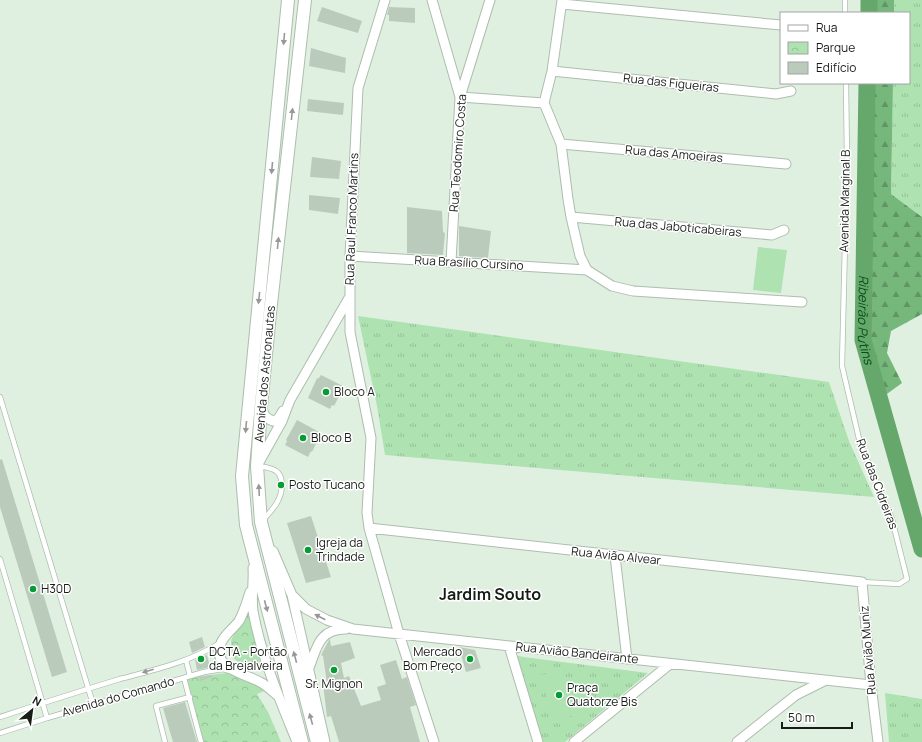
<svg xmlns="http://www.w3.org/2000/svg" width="922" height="742" font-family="Manrope,sans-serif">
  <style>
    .grass { fill: url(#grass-tufts) }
    .forest { fill: url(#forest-firs) }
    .park { fill: url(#park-crowns) }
    .pitch { fill: #aee2b1 }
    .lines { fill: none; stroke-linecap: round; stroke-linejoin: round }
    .river { stroke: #66a76c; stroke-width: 17 }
    .building { fill: #bbcbbb }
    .service-casing { stroke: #adbdae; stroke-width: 6 }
    .minor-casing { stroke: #adbdae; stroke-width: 11 }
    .secondary-casing { stroke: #adbdae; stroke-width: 14 }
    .service { stroke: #fff; stroke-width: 4.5 }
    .minor { stroke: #fff; stroke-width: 9 }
    .secondary { stroke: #fff; stroke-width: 12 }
    .oneway { fill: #979997 }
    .poi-dot { fill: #079b34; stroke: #fff; stroke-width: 1.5 }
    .labels { text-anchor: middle; stroke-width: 3; stroke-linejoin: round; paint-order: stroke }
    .street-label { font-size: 12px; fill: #171c17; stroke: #fff }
    .poi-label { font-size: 12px; fill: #171c17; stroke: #fff; text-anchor: start }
    .water-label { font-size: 13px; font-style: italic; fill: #034f17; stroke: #fff }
    .district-label { font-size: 16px; font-weight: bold; fill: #171c17; stroke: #fff }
  </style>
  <defs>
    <pattern id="grass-tufts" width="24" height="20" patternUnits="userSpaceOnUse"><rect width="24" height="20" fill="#aee2b1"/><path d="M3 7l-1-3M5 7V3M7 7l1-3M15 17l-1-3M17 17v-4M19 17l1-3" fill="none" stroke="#95c198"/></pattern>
    <pattern id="forest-firs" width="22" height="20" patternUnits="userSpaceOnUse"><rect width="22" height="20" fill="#76b77b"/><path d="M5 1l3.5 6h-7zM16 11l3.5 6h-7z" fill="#609464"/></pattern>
    <pattern id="park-crowns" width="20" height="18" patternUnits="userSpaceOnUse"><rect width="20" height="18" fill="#aee2b1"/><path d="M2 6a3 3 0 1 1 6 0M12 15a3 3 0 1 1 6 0" fill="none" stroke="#95c198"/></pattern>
  </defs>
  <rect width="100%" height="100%" fill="#e0f0e0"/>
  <path class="grass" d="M894,0H922V217L891,194L893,83H909V13H894Z
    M358,316L829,382L849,441L874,497L385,455L377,406Z
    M516,656L648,673L565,742H543Z
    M885,693L922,699V742H889Z"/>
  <path class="forest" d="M869,0H894V13H869Z
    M867,83H893L891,194L922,217V314L891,331L887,353L902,383L880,399L863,340Z"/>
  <path class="park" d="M248,610L261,666C250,666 241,665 232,657L231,640Z
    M235,672L269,689L257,694L268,712L281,742H203L185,678Z"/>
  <path class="pitch" d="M758,247L787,250L781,293L753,290Z
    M563,669L580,713L556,721L539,676Z"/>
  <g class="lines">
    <g class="river">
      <path d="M869,13V0"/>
      <path id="s1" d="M867,83L863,340L922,549"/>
    </g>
  </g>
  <path class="building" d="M322,7L362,21L358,33L317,21Z
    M389,7L415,8V23L389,21V15H387Z
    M311,48L346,58L345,73L309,66Z
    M308,99L344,103L343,115L307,111Z
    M312,157L341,161L339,179L310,177Z
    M309,195L340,198L338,214L309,210Z
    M407,207L442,211L443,232L445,233L443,255L407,253Z
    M459,226L491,231L488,258L459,256Z
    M321,375L343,386L341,391H342L334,406L332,405L330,409L308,398L317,378L318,379Z
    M297,420L321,433L312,452L311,451L308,457L285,445L287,441L286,440Z
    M2,459L67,672L52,677L0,507V460Z
    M311,516L331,577L306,583L287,523Z
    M202,637L205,647L192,653L189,642Z
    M329,640H330L331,646L350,642L355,658L341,663L344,678L349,676L361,706L381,700L377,687L386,684L380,665L396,660L402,679L407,677L416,705L410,707L420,742H339L331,716L327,717L323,684L327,683L323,656L321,655Z
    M459,647L475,650L481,668L466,672Z
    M207,655L210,667L197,670L195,660Z
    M212,675L213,677L200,681L199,677Z
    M185,702L197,742H173L163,708Z"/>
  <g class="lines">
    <defs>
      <path id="service" d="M845,0V13
        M846,83L847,160L842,366L860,443L892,519L907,579L899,584L862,582
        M0,397L93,704
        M257,466C263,467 270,467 276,471C281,474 281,479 282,484C282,500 273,509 263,520
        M0,559L47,718
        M186,660L190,676
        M184,678L201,742
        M0,717C40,704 80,691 120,679C154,670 190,662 220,643
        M0,733L47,718L204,672L223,669L230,671
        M165,742L156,706L190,697"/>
      <path id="minor" d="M385,0L358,88L350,256V332L371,438L367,513L369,528L399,634L434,742
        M432,0L460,97L544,103
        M562,0L552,71L544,103L561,144L568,199L571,217L580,256L587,270
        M562,4L781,25
        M552,71L776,94L791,91
        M561,144L786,164
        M571,217L772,235L784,230
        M350,256L587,270L612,286L633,291L802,302
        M451,262L460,97L490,0
        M262,408C264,415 265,418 273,421L278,419L283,411
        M258,464L282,421L290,400L349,298
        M369,528L862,582L871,685L878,742
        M273,551L292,595L325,742
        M615,556L627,659
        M253,568C254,581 251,598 253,611C261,656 280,700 297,742
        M250,592C247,602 244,612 239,621C234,628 224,635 221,643C211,669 244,673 260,682C266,685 271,690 277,695
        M292,595L306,609L327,620L353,629L871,685
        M509,646L538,742
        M309,668C317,647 319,629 346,629
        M574,742L670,664
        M737,742L796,695L824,681"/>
      <path id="secondary" d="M288,0L242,476L246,525L302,742
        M305,0L270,313L261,407L257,466L261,522L317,742"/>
    </defs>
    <use href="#service" class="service-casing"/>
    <use href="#minor" class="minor-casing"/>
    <use href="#secondary" class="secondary-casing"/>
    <use href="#service" class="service"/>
    <use href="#minor" class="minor"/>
    <use href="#secondary" class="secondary"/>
  </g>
  <defs><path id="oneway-solid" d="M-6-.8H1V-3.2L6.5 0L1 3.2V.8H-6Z"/></defs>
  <g class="oneway">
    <use href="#oneway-solid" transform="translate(284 39) rotate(95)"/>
    <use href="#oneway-solid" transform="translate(292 114) rotate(-84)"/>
    <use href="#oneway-solid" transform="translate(272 168) rotate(95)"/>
    <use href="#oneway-solid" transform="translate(278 243) rotate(-84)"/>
    <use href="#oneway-solid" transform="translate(259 298) rotate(96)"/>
    <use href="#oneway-solid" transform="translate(246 427) rotate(95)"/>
    <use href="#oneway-solid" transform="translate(259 490) rotate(-93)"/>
    <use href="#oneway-solid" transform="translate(266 606) rotate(75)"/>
    <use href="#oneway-solid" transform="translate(320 617) rotate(-153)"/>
    <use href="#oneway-solid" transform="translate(295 657) rotate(-105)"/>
    <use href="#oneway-solid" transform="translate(148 671) rotate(164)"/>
    <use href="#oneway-solid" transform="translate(311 719) rotate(-105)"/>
  </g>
  <g class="poi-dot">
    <circle cx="326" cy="392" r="4"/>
    <circle cx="303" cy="438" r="4"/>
    <circle cx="281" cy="485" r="4"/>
    <circle cx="308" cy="550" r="4"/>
    <circle cx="33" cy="589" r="4"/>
    <circle cx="201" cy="659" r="4"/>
    <circle cx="470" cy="659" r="4"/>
    <circle cx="334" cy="670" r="4"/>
    <circle cx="559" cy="695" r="4"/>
  </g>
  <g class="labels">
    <g class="street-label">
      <text transform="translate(671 83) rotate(6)" y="4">Rua das Figueiras</text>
      <text transform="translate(458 153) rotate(-86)" y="4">Rua Teodomiro Costa</text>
      <text transform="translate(674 154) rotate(5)" y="4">Rua das Amoeiras</text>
      <text transform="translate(845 201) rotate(-89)" y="4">Avenida Marginal B</text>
      <text transform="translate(352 219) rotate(-88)" y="4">Rua Raul Franco Martins</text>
      <text transform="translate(678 227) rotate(5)" y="4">Rua das Jaboticabeiras</text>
      <text transform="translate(469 263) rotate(3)" y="4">Rua Brasílio Cursino</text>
      <text transform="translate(265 374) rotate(-85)" y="4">Avenida dos Astronautas</text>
      <text transform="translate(877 484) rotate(69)" y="4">Rua das Cidreiras</text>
      <text transform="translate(616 556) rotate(6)" y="4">Rua Avião Alvear</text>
      <text transform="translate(868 650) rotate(-95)" y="4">Rua Avião Muniz</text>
      <text transform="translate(577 653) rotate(6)" y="4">Rua Avião Bandeirante</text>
      <text transform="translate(118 697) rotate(-16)" y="4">Avenida do Comando</text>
    </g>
    <g class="poi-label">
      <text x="334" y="396">Bloco A</text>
      <text x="311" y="442">Bloco B</text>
      <text x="289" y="489">Posto Tucano</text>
      <text x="316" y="547">Igreja da<tspan x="316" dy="14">Trindade</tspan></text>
      <text x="41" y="593">H30D</text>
      <text x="209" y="656">DCTA - Portão<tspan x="209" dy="14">da Brejalveira</tspan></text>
      <text x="462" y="656" text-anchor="end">Mercado<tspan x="462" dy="14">Bom Preço</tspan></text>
      <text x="334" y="688" text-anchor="middle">Sr. Mignon</text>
      <text x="567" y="692">Praça<tspan x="567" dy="14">Quatorze Bis</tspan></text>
    </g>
    <g class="water-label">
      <text dy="5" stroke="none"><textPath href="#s1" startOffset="237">Ribeirão Putins</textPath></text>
    </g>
    <g class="district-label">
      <text x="490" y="600">Jardim Souto</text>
    </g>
  </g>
  <rect x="780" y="12" width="130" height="72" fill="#ffffff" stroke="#a2a4a2"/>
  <rect x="788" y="25" width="20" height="6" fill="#ffffff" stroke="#a2a4a2"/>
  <text x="816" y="32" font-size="12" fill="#171c17">Rua</text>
  <rect x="788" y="42" width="20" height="12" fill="url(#park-crowns)" stroke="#a2a4a2"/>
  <text x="816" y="52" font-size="12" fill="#171c17">Parque</text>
  <rect x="788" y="62" width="20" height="12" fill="#bbcbbb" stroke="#a2a4a2"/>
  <text x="816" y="72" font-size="12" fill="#171c17">Edifício</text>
  <g transform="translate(32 710) rotate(29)" stroke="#ffffff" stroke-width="3" paint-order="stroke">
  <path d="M0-3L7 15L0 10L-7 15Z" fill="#171c17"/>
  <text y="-6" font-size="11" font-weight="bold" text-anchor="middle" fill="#171c17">N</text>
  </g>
  <path d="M782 722v6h70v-6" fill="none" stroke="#171c17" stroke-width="2"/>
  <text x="788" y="722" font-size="12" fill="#171c17" stroke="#ffffff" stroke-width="3" paint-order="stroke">50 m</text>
</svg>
